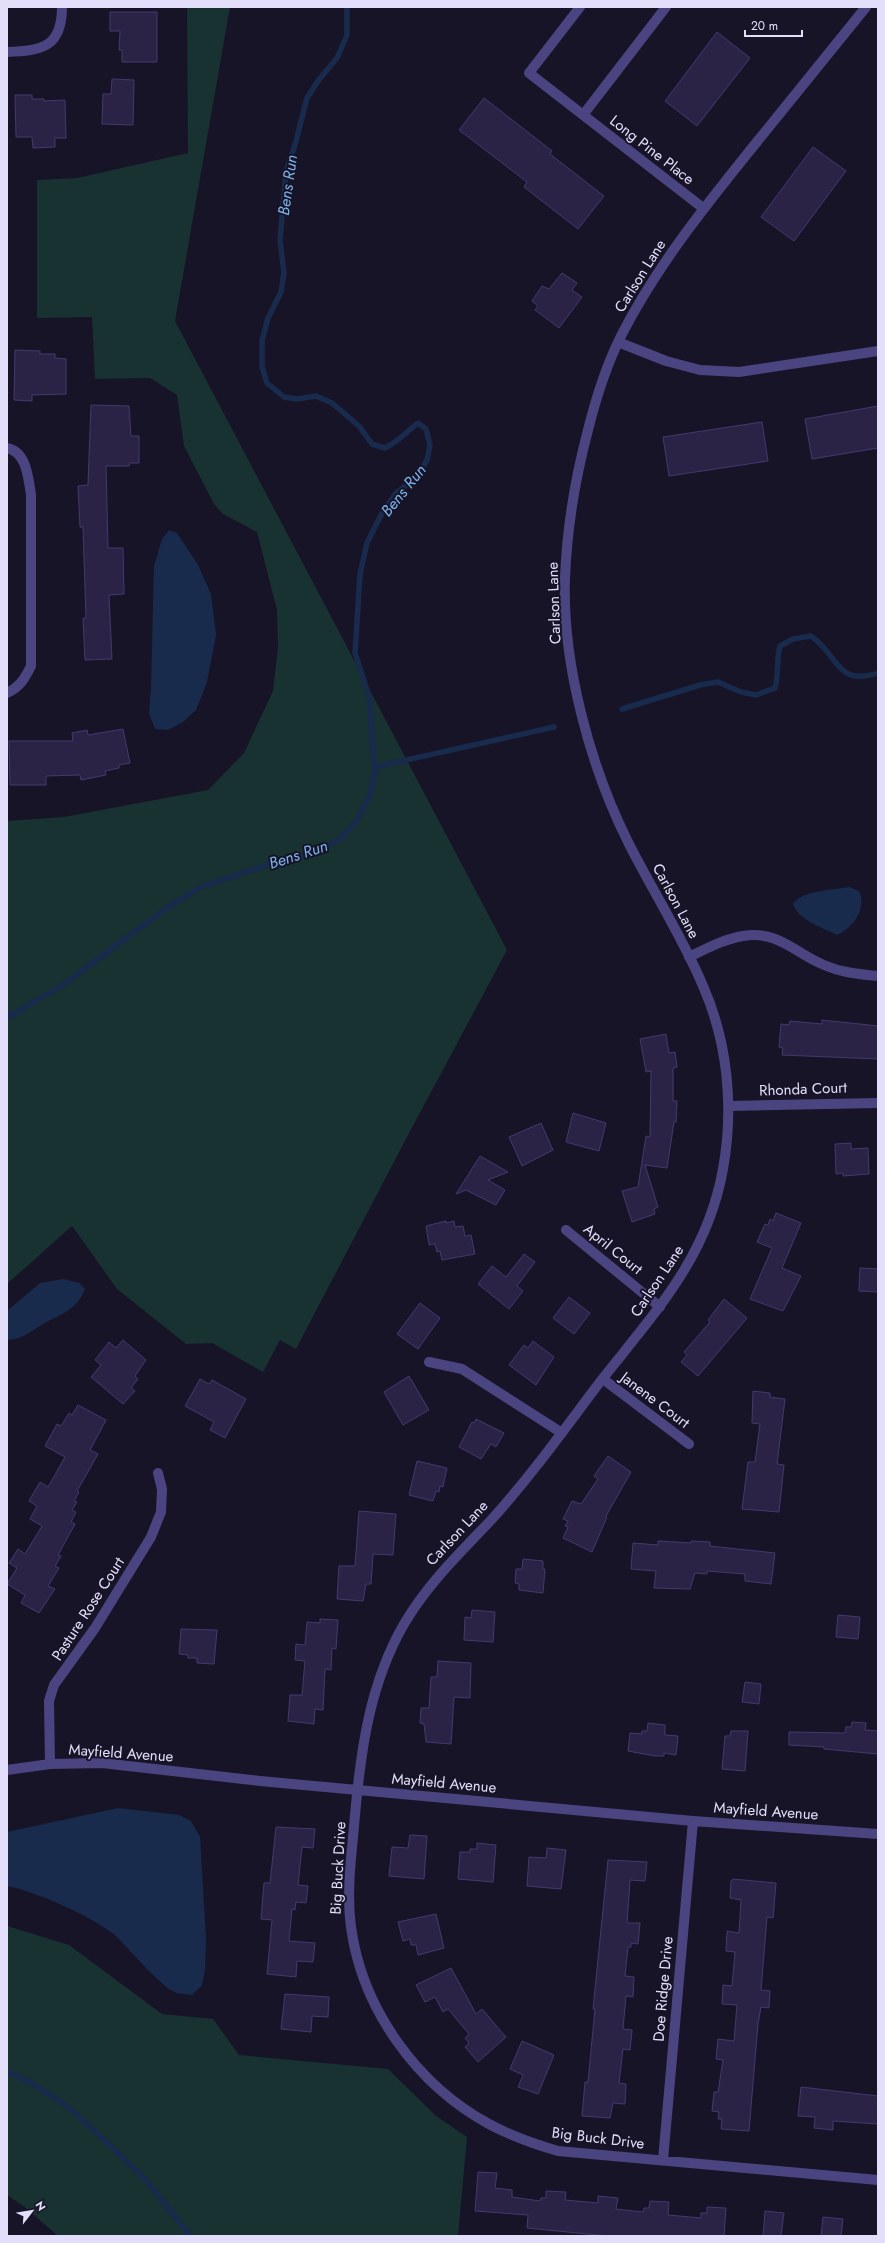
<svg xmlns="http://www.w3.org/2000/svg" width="885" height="2243" font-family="Jost,sans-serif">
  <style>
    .green { fill: #183131 }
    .water { fill: #182b4c }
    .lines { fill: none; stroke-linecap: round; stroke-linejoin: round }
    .stream { stroke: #182b4c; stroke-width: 5.5 }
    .building { fill: #2b2346; stroke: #45386f }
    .minor { stroke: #4a4580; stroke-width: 10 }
    .labels { text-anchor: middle; stroke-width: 4; stroke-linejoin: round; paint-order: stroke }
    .street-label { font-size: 15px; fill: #e3dffb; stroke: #181428 }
    .water-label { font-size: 16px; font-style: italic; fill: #7bb4ed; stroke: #181428 }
  </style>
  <rect width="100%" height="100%" fill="#181428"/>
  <path class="green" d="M187,7H230L175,321L507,950L407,1137L296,1349L280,1340L263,1372L212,1343L186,1344L117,1289L72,1226L7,1284V821L64,817L208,790L244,753L273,691L278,647L277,610L257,532L223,514L214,504L184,446L177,395L150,378L95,379L92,317L37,318V180L77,178L188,153Z
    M7,1926L69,1945L162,2014L213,2019L239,2055L388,2069L436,2116L467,2137L458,2236H58L26,2208L7,2195Z"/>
  <path class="water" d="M169,530L177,533L198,565L211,594L216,635L207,682L196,710L183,722L168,730L155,729L149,713L151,689L154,566L162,539Z
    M849,887L859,891C867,909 853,928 837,935C822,927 799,921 793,904C803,890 833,890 849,887Z
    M64,1279L79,1283L85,1289C77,1310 61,1314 43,1324C31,1331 21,1340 7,1340V1311L40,1283Z
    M118,1808L179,1815L191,1821L200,1837L206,1938L205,1970L202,1985L192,1995C187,1994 182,1994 177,1993C163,1989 129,1949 117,1937C96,1918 35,1891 7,1886V1832Z"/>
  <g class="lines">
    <path class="stream" d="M622,709L700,685L718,682L741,692L756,695L775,688C779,674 776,661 780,646L793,639L811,636C838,654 836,687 878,673
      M375,767L554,727
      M7,1018L64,984L171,905L201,887L266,865L307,855L339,840L357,820L369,797L375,775L369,696L355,653L360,574L367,543L382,513L396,493L417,477L427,460L430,445L426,429L418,423C406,432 398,442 385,448L372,444L359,426L332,403L316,396L297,399L284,397L267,383L262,367V341L268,318L281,292L284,273L280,240L286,171L295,145L307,98L318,81L337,58L347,35V7
      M7,2071L31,2083L64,2104L96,2132L146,2180L190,2236"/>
  </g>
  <path class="building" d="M110,12H157V62H122V50H119L120,31H110Z
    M717,32L750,58L697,126L665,101Z
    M112,79L134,80L133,125L102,124L103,94H111Z
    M15,95H32V99H44V101L65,100L66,138H55V147L33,148L32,137H16Z
    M484,98L552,151L550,154L604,196L578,229L524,187L527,182L459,130Z
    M813,147L846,171L794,241L761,217Z
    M562,273L577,283L572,290L582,297L559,328L535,310L538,306L532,301L542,286L549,289Z
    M15,350L40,351V354H55V358L66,359V394L32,395V401L14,400Z
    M91,405L129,406L131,436H139V463H130L129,466H106L108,548H123L124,594L109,595L112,659L85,660L83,618H86L83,527H80L78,486L88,485Z
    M878,406V448L812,459L805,419Z
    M762,422L768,461L669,476L663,437Z
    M123,729L130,763L119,765V768L105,771L106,775L81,780L80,775L46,776V785H10L9,741H73L72,733L87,730L88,735Z
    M822,1020L878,1026V1059L782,1055L783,1048L779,1047L781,1024L789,1025L790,1021L822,1024Z
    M666,1034L669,1053L675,1052L677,1067L673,1068V1101H677L676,1122H674L667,1168L645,1165L658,1207L654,1209L655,1214L632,1222L622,1191L638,1187L646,1136L650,1137L651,1071L646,1072L640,1039Z
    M573,1113L606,1123L599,1151L566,1142Z
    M541,1123L553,1150L522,1166L509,1137Z
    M851,1143V1149L868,1148L869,1174L843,1176V1173L836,1174L835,1144Z
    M480,1156L508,1172L488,1180L505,1190L496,1205L466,1190L456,1194Z
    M776,1213L801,1223L782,1268L801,1276L783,1311L750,1299L772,1248L757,1242L765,1224L768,1225L770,1219L773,1221Z
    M446,1221V1223L454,1221L455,1227L463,1226L465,1236L471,1235L475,1254L442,1260L440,1251L437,1252L435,1244L429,1245L426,1226Z
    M524,1254L535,1262L517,1286L523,1291L509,1309L478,1284L492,1266L506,1277Z
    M860,1268L878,1269V1292L859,1291Z
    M569,1297L590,1313L574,1334L553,1318Z
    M724,1299L747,1318L698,1376L681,1362L687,1355L684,1352L710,1322L708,1320Z
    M420,1303L440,1318L418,1349L397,1334Z
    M123,1340L146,1360L135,1376L138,1379L131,1388L135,1391L123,1404L91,1377L101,1365L95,1360L109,1342L116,1348Z
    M533,1341L554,1357L536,1385L509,1365L524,1345L528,1348Z
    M409,1376L429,1410L403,1425L384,1392Z
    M200,1379L209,1384L212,1380L246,1399L225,1438L210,1430L214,1422L185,1406Z
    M753,1391L770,1393V1397L785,1399L777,1464L784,1465L779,1512L742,1509L748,1462H755L760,1424L752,1423Z
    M78,1405L106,1420L90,1450L98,1454L77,1491L79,1492L74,1501L77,1502L72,1510L76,1512L71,1522L75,1524L58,1555L61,1556L55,1566L59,1568L48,1586L55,1589L39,1613L21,1603L25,1595L7,1584L17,1568L9,1563L18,1549L25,1554L42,1526L30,1519L37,1506L29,1501L40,1482L48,1487L65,1457L45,1446L57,1424L61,1426L69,1413L72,1415Z
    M476,1419L504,1433L496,1447L491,1444L481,1459L459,1447L472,1422L474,1423Z
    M608,1456L631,1472L606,1516L607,1517L592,1552L563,1538L568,1527L565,1526L568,1521L563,1519L572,1501L581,1504L598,1479L594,1476Z
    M417,1461L447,1468L443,1487L440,1486L439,1492L436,1491L433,1501L409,1495Z
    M359,1511L396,1514L393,1555L373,1554L371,1584H366L363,1601L337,1599L339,1566H355Z
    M658,1541L691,1543V1541L710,1542V1546L775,1553L771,1584L745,1581V1574L707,1571V1574L695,1573L690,1589L654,1588L656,1571L631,1569L633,1543L658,1545Z
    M523,1559L543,1561V1569H545L543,1593L519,1590V1584L515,1583L516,1569H522Z
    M472,1610L495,1612L493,1642L464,1640L465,1617L471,1618Z
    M838,1615L860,1617L858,1639L836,1637Z
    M320,1619L338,1620L336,1649L332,1648L331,1670L325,1669L323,1710L315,1709L314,1724L288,1721L290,1695H302L305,1661L295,1660L296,1644L305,1645L307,1622L320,1623Z
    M181,1629L217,1630L214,1664L197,1663V1658H188V1655L179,1654Z
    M438,1661L471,1663L470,1698L454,1697L451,1744L426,1742L424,1724L420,1723L421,1708H429L431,1677H437Z
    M745,1682L761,1684L759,1704L742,1702Z
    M852,1722L866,1723L865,1730L878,1731V1754L824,1749V1747L789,1745V1732L845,1733L846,1727H851Z
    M648,1723L665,1725V1735L678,1736L676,1755L664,1753V1756H655L628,1751L630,1733L642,1734V1731H647Z
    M731,1731H748L745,1771L722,1769L725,1736H730Z
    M276,1827L315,1829L313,1848L302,1847L298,1885L308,1886L306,1903L296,1902L295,1910L292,1909L289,1941L315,1943L313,1962L297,1961L296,1977L267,1974L272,1920L261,1919L264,1883H270Z
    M410,1835L427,1836L424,1879L389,1876L392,1847L408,1848Z
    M477,1843L496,1845L493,1882L458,1879L460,1852H470V1849H477Z
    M547,1848L566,1850L561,1889L527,1886L529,1857L546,1858Z
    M608,1860L647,1862L645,1881L630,1880L627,1923H640L638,1944L631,1943V1947H628L625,1976L634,1977L633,1997L626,1996L623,2029L632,2030L630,2050L623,2049L619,2083L626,2084L625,2104L613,2103L610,2118L582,2116L585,2082H588L595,2009H593Z
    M733,1879L776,1883L773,1918L767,1917L761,1990L770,1991L769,2008L761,2007L758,2024L749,2131L721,2129L722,2119H718L719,2112L712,2111L714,2092H718L723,2060L716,2059L718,2039L734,2041L737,2005L722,2004L723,1985L732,1986L735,1952L726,1951L727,1931L739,1933L741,1900L730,1898L731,1881Z
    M436,1914L444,1948L418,1955L416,1945H411L410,1939L403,1941L398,1922Z
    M451,1968L476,2014L482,2009L506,2037L478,2062L465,2047L469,2043L465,2038L469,2034L448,2009L443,2012L435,1997L425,2002L416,1985Z
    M285,1994L329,1997L328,2017L312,2016L311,2032L281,2029Z
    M522,2041L554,2055L538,2094L518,2087L523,2075L510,2069Z
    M801,2087L878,2096V2124L833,2121V2130L814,2128L815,2117L798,2116Z
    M478,2172L497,2173L495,2188L512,2190V2197L540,2201L541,2198H546V2191L566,2192L565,2200L598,2203V2196L618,2198L616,2209L643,2212L644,2208H649L650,2201L669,2202L668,2215L701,2218V2213H707V2207L726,2208L724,2236H608L527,2228L528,2215L475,2211Z
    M765,2211L784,2213L781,2236H763Z
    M823,2217L843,2219L841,2236H821Z"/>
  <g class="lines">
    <path class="minor" d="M580,7L529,73L703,208
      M866,7C830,52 793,97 756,143C707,204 657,265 621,336C606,366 596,398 588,430C575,479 567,527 565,578C562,663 590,766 628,842C652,890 682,936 703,986C728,1043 734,1108 723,1169C707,1259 654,1313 600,1382C565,1428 531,1476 492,1519C460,1553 428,1583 404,1624C370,1683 361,1748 355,1815C352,1852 346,1890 351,1927C362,2009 417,2085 489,2124C511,2136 534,2144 558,2151L878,2180
      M7,52C42,51 62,47 62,7
      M583,115L666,7
      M618,342L666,361L700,370L739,372L878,351
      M7,448C27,452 28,478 31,494V666C25,678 20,687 7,693
      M689,957C706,949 724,939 743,936C778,930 795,953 824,965C842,973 859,974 878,976
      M729,1106L878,1103
      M566,1230L660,1307
      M429,1362L462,1369L562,1433
      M603,1379L689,1444
      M50,1764L49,1701L54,1685L95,1628L151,1537L161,1512L162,1489L158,1473
      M7,1770L50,1764L102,1763L260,1781L693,1821L878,1834
      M663,2160L693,1821"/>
  </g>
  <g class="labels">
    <g class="street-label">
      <text transform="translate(652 150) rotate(38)" y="5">Long Pine Place</text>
      <text transform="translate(640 276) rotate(-58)" y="5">Carlson Lane</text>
      <text transform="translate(554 603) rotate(-92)" y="5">Carlson Lane</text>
      <text transform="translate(676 901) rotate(62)" y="5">Carlson Lane</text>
      <text transform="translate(803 1089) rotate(-2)" y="5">Rhonda Court</text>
      <text transform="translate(613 1249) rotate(39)" y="5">April Court</text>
      <text transform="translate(657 1281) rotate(-56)" y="5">Carlson Lane</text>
      <text transform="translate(655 1400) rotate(37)" y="5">Janene Court</text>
      <text transform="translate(457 1533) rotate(-47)" y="5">Carlson Lane</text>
      <text transform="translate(88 1609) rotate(-57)" y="5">Pasture Rose Court</text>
      <text transform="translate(121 1753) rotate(4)" y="5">Mayfield Avenue</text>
      <text transform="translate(444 1783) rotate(5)" y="5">Mayfield Avenue</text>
      <text transform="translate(766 1811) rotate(4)" y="5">Mayfield Avenue</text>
      <text transform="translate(338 1868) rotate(-87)" y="5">Big Buck Drive</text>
      <text transform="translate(663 1989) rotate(-85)" y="5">Doe Ridge Drive</text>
      <text transform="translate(598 2138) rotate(7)" y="5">Big Buck Drive</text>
    </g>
    <g class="water-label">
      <text transform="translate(287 185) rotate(-82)" y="6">Bens Run</text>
      <text transform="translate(403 490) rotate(-51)" y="6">Bens Run</text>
      <text transform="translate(298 854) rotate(-18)" y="6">Bens Run</text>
    </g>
  </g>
  <rect width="885" height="2243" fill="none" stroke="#e3dffb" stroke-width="16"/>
  <g transform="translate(32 2211) rotate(59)" stroke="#181428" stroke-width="3" paint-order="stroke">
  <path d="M0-3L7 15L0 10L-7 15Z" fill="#e3dffb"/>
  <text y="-6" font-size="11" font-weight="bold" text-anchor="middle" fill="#e3dffb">N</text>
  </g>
  <path d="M745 30v6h57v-6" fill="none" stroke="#e3dffb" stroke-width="2"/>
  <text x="751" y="30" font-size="12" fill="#e3dffb" stroke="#181428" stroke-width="3" paint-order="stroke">20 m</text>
</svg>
